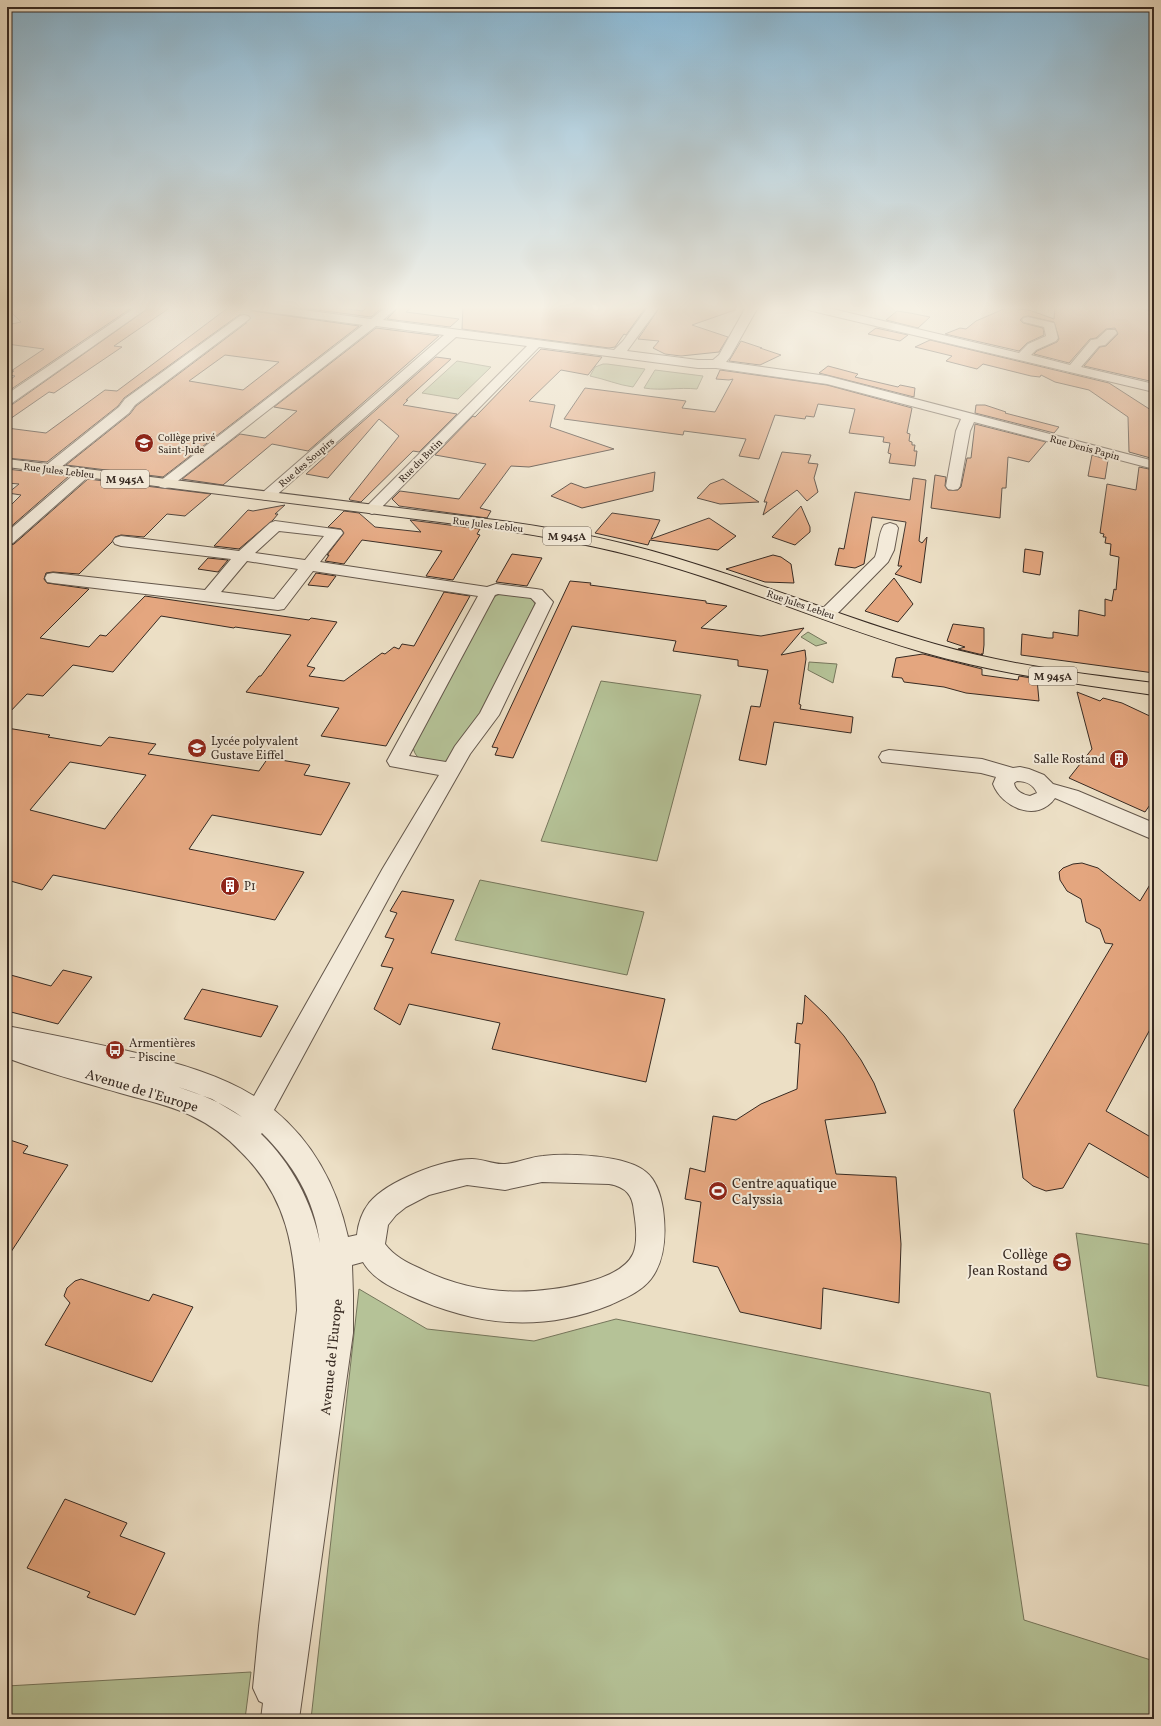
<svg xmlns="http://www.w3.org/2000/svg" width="1161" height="1726" font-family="Vollkorn,serif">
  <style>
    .green { fill: #b5c297; stroke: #76765c }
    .building { fill: #e4a67f; stroke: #372a22; fill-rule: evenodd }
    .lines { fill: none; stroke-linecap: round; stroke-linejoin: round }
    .minor-tunnel { stroke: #c8bba4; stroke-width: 13; stroke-dasharray: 13 6; stroke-linecap: butt }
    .minor-casing { stroke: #64574b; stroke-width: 2 }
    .major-casing { stroke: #372a22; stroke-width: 2 }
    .minor { fill: #f3ead9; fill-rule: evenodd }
    .major { fill: #ecdfc5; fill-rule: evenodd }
    .labels { text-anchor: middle; stroke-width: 4; stroke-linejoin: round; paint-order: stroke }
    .far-poi-label { font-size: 10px; fill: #372a22; stroke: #f3ead9; text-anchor: start }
    .far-street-label { font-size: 10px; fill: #372a22; stroke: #f3ead9 }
    .shield { fill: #f3ead9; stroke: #6f6459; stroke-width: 1 }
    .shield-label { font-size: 11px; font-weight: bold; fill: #372a22 }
    .poi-label { font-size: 12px; fill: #372a22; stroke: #f3ead9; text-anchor: start }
    .near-street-label { font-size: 14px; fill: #372a22; stroke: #f3ead9 }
    .near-poi-label { font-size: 14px; fill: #372a22; stroke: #f3ead9; text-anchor: start }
  </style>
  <rect width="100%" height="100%" fill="#ecdfc5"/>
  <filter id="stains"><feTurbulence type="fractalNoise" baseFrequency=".005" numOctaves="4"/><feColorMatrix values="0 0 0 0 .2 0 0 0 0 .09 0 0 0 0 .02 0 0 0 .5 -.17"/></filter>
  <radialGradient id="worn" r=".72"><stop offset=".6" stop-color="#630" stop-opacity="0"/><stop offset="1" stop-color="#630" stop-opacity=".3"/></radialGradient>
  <path class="green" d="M457,361L491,367L458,399L422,393Z
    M603,364H607L645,369L633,387C618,385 605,379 590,376L595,367Z
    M655,370L703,376L697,389C679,387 662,391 644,388Z
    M501,593C512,594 530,592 535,604L481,716L446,764C431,762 413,763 413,744L494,597Z
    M808,632L827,643L816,646L801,637Z
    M809,662L837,664L833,683L808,670Z
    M601,681L701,695L657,861L541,841Z
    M480,880L644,912L627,975L455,940Z
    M1076,1233L1154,1245V1387L1097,1377Z
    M359,1289L427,1329L534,1341L616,1319L990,1393L1024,1620L1154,1661V1719H311Z
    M251,1672L245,1719H7V1686Z"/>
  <path class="building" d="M15,307L78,308L133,307L7,392V382L15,376L8,375L14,371H11L44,349L7,344V325L21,322L10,311Z
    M150,307H171L114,346L122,347L54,393L49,392L7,421V405L13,404Z
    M229,307H247L253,311L359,326L163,477L66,465L130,414L136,406L249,321L252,318L248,315H239L124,398L118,406L47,462L7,458V428L46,433L105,390L117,391ZM225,355L279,362L243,390L189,381Z
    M294,307H332L363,311L367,307H383L371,317Z
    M399,307H412L406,312L459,319L450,327L387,319Z
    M463,307H646L626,335L624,334L615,347L609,348L462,329Z
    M660,307H735V310L692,325L728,337L719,352L681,356L665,354L653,348L659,341L638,339Z
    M1055,307H1135L1154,312V382L1084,366L1100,347L1106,346L1118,334L1115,328L1106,329L1096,338L1090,339L1069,363L1034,354L1037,351L1057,342L1059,339L1054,322L1028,316L1023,317L1020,320L1023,323L1043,328L1044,335L1027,343L1019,351L945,334L960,328L966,329L976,321L1006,308L1029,310L1054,319Z
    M897,311L910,313L930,317L918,328L886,320Z
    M376,328L439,336L308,451L272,444L223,485L182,479L240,434L265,438L297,411L274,407Z
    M876,328L908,335L900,341L868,334Z
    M930,340L1109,383L1154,412V459L1129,452L1128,417L1089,390L1055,382L1041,375L1040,377L1031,376L983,364L977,369L946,361L952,356L915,347Z
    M741,341L762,348H760L781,355L760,365L729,361Z
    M541,349L602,357L588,375L561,370L529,401L555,405L550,427L614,449L529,467L511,466L480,508L491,511L487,518L399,506L392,499L400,491L459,499L486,464L435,455L473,416L475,417Z
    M436,357L451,359L406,400H408L403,405L457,414L419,452L413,451L361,502L350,500L349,499L399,436L379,419L328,478L306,474L328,454H326Z
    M828,366L858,374L855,377L898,387L900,385L915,388L914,397L819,373Z
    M720,370L827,385L912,408L907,433L910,434L909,441L912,442V445H915L914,451H917L915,466L889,463L891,454L888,453L890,443L883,442L884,437L849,433L855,409L818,404L814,417L806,416L805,419L775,415L759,459L739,456L746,439L684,431L683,435L564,419L585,388L686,401L682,408L715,412L733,379L729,380L716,379Z
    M976,405H985L1006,412L1005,413L1059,427L1054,433L975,413Z
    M975,424L1046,442L1029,462L1008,457L1006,488H1002L1000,518L931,508L935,475L946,477L945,486L948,490H958L961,487L967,458H971Z
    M782,452L811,455L808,463L818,464L814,478L818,492L807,501L797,490L763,515L767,502H764Z
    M1092,455L1108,460L1105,479L1088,476Z
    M1139,467L1154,470L1153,581L1154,582V673L1021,655L1022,634L1048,638H1053V632L1078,636L1079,610L1105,616V599L1112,601L1114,589L1116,590L1119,557L1110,555L1111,544L1105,543L1106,537H1103L1104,534L1100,533L1107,484L1136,490Z
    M7,469L50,474L69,476L7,530V509L21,495L8,493L19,484L7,483Z
    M655,472L653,491L582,508L551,496L571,483L585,488Z
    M913,478L926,480L919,541L922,543L927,537L921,583L895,574L902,566H898L906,522L872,517L864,564L855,568L835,565L839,548L844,549L855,492L910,500Z
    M88,479L211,494L185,516L167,514L144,537L121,535L115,537L112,542L79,574L53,572L46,573L44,579L47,583L89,589L40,638L89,647L100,635L106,636L145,596L309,620L311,618L337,622L307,666L315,668L309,676L344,681L382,653L385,654L394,647L399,649L402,644L414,646L444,592L470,596L386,746L321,736L339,708L246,692L259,676H261L291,635L235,627L234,628L161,616L113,672L73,665L43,696L27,694L7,715V546L14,544Z
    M723,479L759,502L720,504L697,498L710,484Z
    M285,505L275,514H278L273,520L239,549L214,546L248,510L253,511Z
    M801,506L810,527V532L795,545L772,537Z
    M344,511L359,513L375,527L421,532L410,520L480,529L477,534L480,535L453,580L426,576L442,551L362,540L344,564L325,561L329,555H327L344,533L341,529L328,527Z
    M612,513L660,520L651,539L709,518L736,536L718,550L650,540L648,545L595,533Z
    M1025,549L1043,552L1040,575L1023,572Z
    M512,554L542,558L527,586L496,582Z
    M773,555L781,557L791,564L794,583L765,582L726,569Z
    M208,558L228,560L218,572L198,569Z
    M316,573L336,576L328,587L308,585Z
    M894,578L913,604L898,622L865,611Z
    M570,581L591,583L590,585L706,601V603L727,606L701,628L761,636L804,628L781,655L805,650L806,659L799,704L801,705L800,709L853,717L851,733L774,722L766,765L739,760L751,706L760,707L768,670L738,666V660L673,651L676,641L572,626L513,758L495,755L498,748L492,747Z
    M953,624L984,628V645L983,654H981L983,655L958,649L965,647L947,641Z
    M923,654L982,669V675L1018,680L1019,676L1037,679L1039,701L966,693L944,687L904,682L902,678L892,677L896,658Z
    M1077,692L1100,701L1103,698L1122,703L1154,718V799L1145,812L1069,778L1092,749Z
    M7,728L50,735L48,737L101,746L109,737L156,744L148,754L259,771L268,758L281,760L310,765L304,775L350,783L321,835L212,815L189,849L304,872L275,920L53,875L42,890L7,880ZM70,762L146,775L105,829L30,810Z
    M1082,863L1098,868L1140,901L1154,878V1022L1106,1111L1154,1139V1181L1089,1143L1063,1188L1046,1191L1033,1186L1023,1178L1014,1110L1113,944L1105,943L1100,929L1086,922L1081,899L1067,891L1060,880L1059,872L1063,868L1073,864Z
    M402,891L454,900L431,953L665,999L646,1082L492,1049L500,1023L409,1004L400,1025L374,1009L393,968L381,966L394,939L385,937L397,913L390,911Z
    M63,970L92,977L58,1024L7,1011V974L51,986Z
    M202,989L278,1006L261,1037L184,1019Z
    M805,995L826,1015L844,1036L861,1060L874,1083L886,1113L825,1120L836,1174L896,1177L901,1244L899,1303L823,1288L821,1329L740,1312L718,1267L693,1262L701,1202L685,1199L690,1168L705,1172L713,1116L736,1120L761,1104L797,1089L800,1044L795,1043L797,1023L802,1024L803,1021Z
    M7,1139L28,1146L23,1153L68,1165L7,1258Z
    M81,1279L149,1301L153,1294L193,1307L152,1382L45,1345L70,1303L64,1296L67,1288L75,1281Z
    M65,1499L127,1523L120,1536L165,1553L135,1615L87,1597L90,1592L27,1568Z"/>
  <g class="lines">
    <path class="minor-tunnel" d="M244,318L252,312"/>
    <defs>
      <path id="minor" d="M136,307H149L12,403L7,404V394Z
        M248,307H281L371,319L386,307H398L383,320L614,350L623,341L648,307H659L627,351L698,360H713L719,355L746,307H758L730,357L726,362L827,376L1154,461V469L974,422L970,431L960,486L958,489L953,490L948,489L946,486L956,431L961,419L827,384L716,368H698L539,347L377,512L372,514L367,512L364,509L527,346L456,337L272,499L267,500L262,499L260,496L262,493L444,335L376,326L170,487L165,488L160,487L158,484L160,481L363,325L253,310Z
        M803,307H824L1019,353L1028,344L1046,336L1044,327L1024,322L1022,320L1024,318L1028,317L1054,323L1058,338L1056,341L1036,350L1031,355L1070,365L1091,340L1097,339L1107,330H1115L1117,333L1105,345L1099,346L1081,367L1154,384V392L808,310Z
        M1146,307H1154V311L1147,309Z
        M244,315L248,316L250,318L248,320L135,405L129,413L55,472L50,473L45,472L43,469L45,466L119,407L125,399L240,316Z
        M84,469L89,470L91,473L89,476L13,543L7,545V532L79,470Z
        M275,521L341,530L343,533L320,562L487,587L496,584L536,589L542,590L553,602L499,715L470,754L400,877L274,1110C314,1143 337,1187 348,1237L357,1235C358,1224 362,1212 369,1203C387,1181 443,1159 472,1159C483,1159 494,1165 505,1164C518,1163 530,1157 543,1156C568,1153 626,1155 646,1172C656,1180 661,1196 663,1209C666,1232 666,1259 651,1279C641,1292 625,1298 610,1305C540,1333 476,1326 408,1295C391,1287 373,1279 363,1262L352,1265L353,1295V1333L299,1719H261L263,1703L259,1701L253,1688L259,1626L297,1310C295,1248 287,1197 241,1152C227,1137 211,1125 192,1116C170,1105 144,1100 120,1093C82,1082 44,1072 7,1058V1026C53,1035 99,1044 145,1055C183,1065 220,1075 254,1096L383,868L439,775L390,766L387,761L478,596L313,571L284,609L278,610L53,583L47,582L45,578L47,574L53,573L205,590L231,559L121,546L115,544L113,541L115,538L121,536L239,551L270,523ZM279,531L324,536L305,560L255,553ZM247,561L298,569L274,599L221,592ZM498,594L531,598L536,603L480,713L455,746L446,762L409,756L495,595ZM178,1087C201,1094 223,1103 242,1117L212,1099ZM262,1133C293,1164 314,1198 320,1243C312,1202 291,1163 261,1134ZM542,1182L609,1184C626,1187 633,1195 634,1212C636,1224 638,1243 633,1254C625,1271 600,1279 584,1283C528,1297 472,1295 419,1268C406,1262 394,1256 385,1244L388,1225L396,1215L406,1207L429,1195L467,1185L505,1190Z
        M890,523L896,525L898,528L894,550L888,562L833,618L827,619L821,618L818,614L821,610L875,557C879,547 878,534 884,525Z
        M889,750L982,759L1013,768L1020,767L1029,769L1044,775L1053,784L1078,791L1154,823V840L1055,798C1038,823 1002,808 993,784L996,777L981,773L882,762L879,757L882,752ZM1017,781C1026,781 1034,785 1037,793L1030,796C1023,795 1015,791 1014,783Z"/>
      <path id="major" d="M7,307H14L7,311Z
        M7,459L495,520C562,529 628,542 692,563C774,588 853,621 935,644C1007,665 1081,674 1154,683V695C1076,684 998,674 922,652C840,628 761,594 679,569C619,550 558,538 495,529L7,467Z"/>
    </defs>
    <use href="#minor" class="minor-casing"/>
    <use href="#major" class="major-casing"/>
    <use href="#minor" class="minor"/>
    <use href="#major" class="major"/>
  </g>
  <linearGradient id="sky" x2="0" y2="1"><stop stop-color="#88b7d4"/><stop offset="0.56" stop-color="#f6f1e5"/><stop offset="1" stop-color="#f6f1e5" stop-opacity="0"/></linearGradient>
  <rect width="1161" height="549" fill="url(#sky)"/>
  <defs>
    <symbol id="school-disc" viewBox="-11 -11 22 22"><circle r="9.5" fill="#8f2418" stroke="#f3ead9"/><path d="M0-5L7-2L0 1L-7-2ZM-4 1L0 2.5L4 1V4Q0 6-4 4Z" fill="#fff"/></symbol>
    <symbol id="building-disc" viewBox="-11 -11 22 22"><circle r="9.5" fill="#8f2418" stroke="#f3ead9"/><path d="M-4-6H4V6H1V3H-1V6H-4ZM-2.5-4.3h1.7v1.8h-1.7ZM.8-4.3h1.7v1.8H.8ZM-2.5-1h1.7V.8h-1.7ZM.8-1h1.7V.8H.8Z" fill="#fff"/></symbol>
    <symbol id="bus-disc" viewBox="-11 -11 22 22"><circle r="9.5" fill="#8f2418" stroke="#f3ead9"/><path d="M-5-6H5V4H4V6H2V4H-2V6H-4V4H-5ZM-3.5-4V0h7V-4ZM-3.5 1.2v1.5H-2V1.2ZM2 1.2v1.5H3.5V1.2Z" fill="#fff"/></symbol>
    <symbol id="stadium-disc" viewBox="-11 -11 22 22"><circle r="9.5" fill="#8f2418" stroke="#f3ead9"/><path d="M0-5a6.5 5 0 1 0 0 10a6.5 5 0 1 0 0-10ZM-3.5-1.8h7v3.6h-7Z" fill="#fff"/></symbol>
  </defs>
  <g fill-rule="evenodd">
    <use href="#school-disc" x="133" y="432" width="22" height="22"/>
    <use href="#school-disc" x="186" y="737" width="22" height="22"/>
    <use href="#building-disc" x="1108" y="748" width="22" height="22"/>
    <use href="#building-disc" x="219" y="875" width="22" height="22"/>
    <use href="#bus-disc" x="104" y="1039" width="22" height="22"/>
    <use href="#stadium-disc" x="707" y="1180" width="22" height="22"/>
    <use href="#school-disc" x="1051" y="1251" width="22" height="22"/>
  </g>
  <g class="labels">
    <g class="far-poi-label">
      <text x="158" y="441">Collège privé<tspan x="158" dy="12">Saint-Jude</tspan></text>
    </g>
    <g class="far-street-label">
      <text transform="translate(1085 447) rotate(15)" y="4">Rue Denis Papin</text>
      <text transform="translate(420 460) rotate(-45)" y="4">Rue du Butin</text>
      <text transform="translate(306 462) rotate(-41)" y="4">Rue des Soupirs</text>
      <text transform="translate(59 470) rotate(7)" y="4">Rue Jules Lebleu</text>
      <text transform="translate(488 524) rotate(7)" y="4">Rue Jules Lebleu</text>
      <text transform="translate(801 604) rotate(19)" y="4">Rue Jules Lebleu</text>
    </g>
    <g class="shield">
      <rect x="101" y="470" width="48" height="18" rx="3"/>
      <rect x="543" y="527" width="48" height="18" rx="3"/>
      <rect x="1029" y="667" width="48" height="18" rx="3"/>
    </g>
    <g class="shield-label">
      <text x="125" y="483">M 945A</text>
      <text x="567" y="540">M 945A</text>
      <text x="1053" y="680">M 945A</text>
    </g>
    <g class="poi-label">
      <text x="211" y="745">Lycée polyvalent<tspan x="211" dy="14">Gustave Eiffel</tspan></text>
      <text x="1105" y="763" text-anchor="end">Salle Rostand</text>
      <text x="244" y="890">P1</text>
      <text x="129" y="1047">Armentières<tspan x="129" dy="14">– Piscine</tspan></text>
    </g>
    <g class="near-street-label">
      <text transform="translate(142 1090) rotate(17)" y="5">Avenue de l'Europe</text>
      <text transform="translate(331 1357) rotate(-84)" y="5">Avenue de l'Europe</text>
    </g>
    <g class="near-poi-label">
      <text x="732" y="1188">Centre aquatique<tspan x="732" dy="16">Calyssia</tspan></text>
      <text x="1048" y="1259" text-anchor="end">Collège<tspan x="1048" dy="16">Jean Rostand</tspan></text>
    </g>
  </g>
  <rect width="1161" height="1726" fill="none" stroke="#ecdfc5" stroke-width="24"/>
  <rect x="8" y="8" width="1145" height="1710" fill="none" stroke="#372a22" stroke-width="2"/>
  <rect x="12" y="12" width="1137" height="1702" fill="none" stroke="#372a22"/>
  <rect width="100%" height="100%" filter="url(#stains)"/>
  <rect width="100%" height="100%" fill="url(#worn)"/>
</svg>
